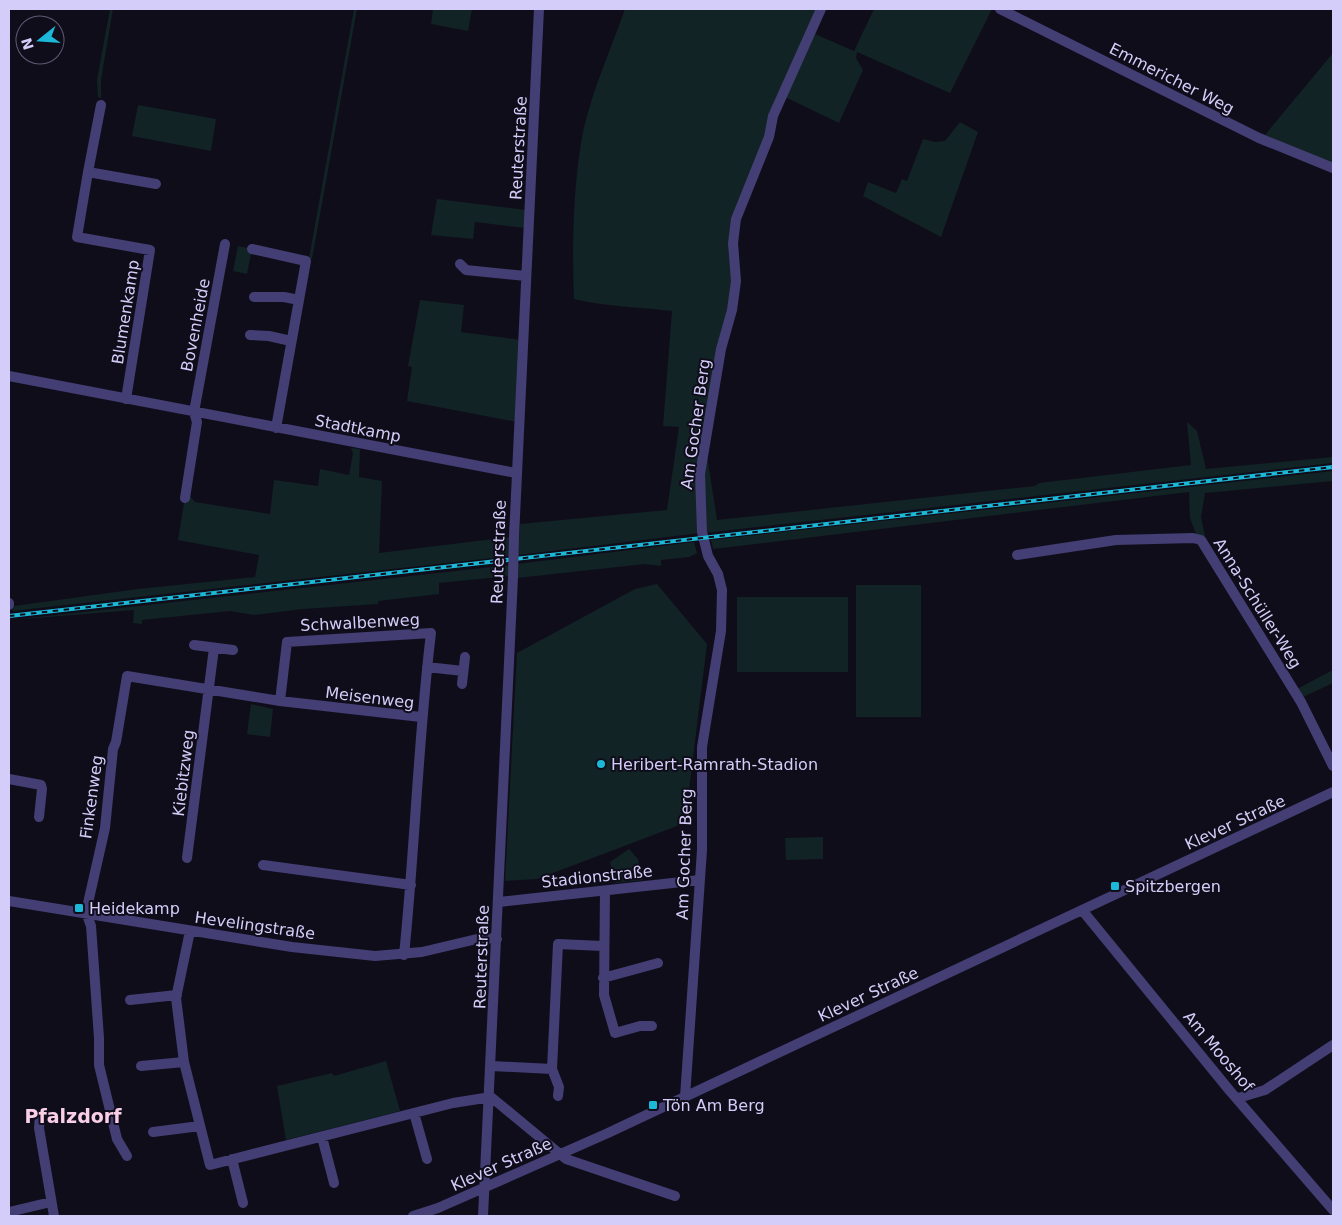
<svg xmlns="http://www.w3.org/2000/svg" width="1342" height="1225" font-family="'DejaVu Sans',sans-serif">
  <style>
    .green { fill: #112324 }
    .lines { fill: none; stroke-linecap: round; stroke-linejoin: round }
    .minor { stroke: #433e74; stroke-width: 10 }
    .rail-casing { stroke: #1bb9d7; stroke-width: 4 }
    .rail { stroke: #100d1b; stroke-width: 2; stroke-dasharray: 5.5; stroke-linecap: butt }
    .minor-bridge { stroke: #433e74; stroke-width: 10 }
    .poi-dot { fill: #1bb9d7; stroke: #100d1b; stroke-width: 2 }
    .labels { text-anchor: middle; stroke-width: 4; stroke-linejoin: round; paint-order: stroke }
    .street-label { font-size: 16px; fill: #d4cdf9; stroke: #100d1b }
    .poi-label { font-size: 16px; fill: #d4cdf9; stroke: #100d1b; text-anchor: start }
    .quarter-label { font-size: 19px; font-weight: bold; fill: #f9cfe7; stroke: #100d1b }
  </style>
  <rect width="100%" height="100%" fill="#100d1b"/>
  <path class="green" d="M110,9H113L101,80V98L98,97L97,80Z
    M354,9H357L312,259L309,258Z
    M433,9H472L468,31L431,24Z
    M625,9H819L742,195L735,281L708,409L701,533L518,555L520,524L667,510L679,427L663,426L672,311C639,307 607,307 574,299C572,248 573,193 581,143C589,97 610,52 625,9Z
    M874,9H992L950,93L857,52L856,58L863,70L839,123L785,97L815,34L854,51Z
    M1333,53V165L1264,136Z
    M138,105L216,119L211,151L132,136Z
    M960,122L978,132L941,237L863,196L868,182L896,193L902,179L907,181L923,139L935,142L945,141Z
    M437,199L526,210L525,228L475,222L473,239L431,235Z
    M238,246L252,249L247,274L233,271Z
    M420,300L464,305L461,332L521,340L517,422L407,401L412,367L408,366Z
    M1187,422L1197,431L1206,469L1333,457V463L704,533L701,503L707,455L717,520L1035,486L1039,483L1191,465Z
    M351,448L360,449L359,477L382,481L379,553L511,537L510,556L12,611L14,606L138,589L255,577L259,555L178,540L184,503H187L188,494L195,502L270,514L274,480L318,486L320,469L349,475L353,453Z
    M1333,471V481L1205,493L1201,517L1205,536L1197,537L1190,518L1189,492L713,549L711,540Z
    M694,542L697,553L689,557L661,560V566L645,564L517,578V564Z
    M510,565V576L439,583V594L378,601V604L303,609L254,615L230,611L142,620V624L133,623L134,610L11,620Z
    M657,584L707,644L685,823L537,879L505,881L517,653L635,589Z
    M856,585H921V717H856Z
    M737,597H848V672H737Z
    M1333,670V683L1303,697L1297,689Z
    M251,704L273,709L270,737L247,734Z
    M823,837V859L786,860L785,838Z
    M629,849L638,859L643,880L616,883L610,862Z
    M386,1061L400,1111L286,1140L277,1086L332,1073L334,1076Z"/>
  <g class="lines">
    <path class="minor" d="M1000,9L1259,138L1333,168
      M88,172L101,105
      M252,249L306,261L276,428
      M460,264L466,270L526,276
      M254,297H284L299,300
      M250,335L269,336L291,341
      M9,376L516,473
      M126,399L150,250L77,237L88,172L156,184
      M185,498L197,422L194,412L225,244
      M514,537L539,9
      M1017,555L1116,540L1193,538L1201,540L1301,702L1333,766
      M9,605V603
      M194,645L233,650
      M427,667L463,671
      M462,684L465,657
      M280,701L287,642L431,633C418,740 415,848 404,955
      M9,779L41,785L42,789L39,817
      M187,858L214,648
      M263,865L411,885
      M605,891L604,995L615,1033L640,1026H652
      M9,901L292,947L375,956L422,952L481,938L497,939
      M499,902L700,880
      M1082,910L1230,1091L1333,1210
      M190,931L176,998L184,1062L210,1165L453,1103L491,1097
      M603,978L658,963
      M130,1000L177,995
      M141,1066L184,1062
      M492,1066L552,1069L558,944L603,946
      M552,1069L559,1087L558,1096
      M491,1097L566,1159L675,1196
      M685,1097L702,850V747L721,631L722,590L718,574L708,556L702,532L700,474L721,349L732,310L736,281L733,243L736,219L769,137L773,116L821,9
      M1238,1098L1265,1090L1333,1045
      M414,1113L427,1159
      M40,1115L39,1128L54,1216
      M153,1132L200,1126
      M322,1137L334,1183
      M127,1156L117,1139L99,1065V1038L91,926L86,912L105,828L113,749L116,742L127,676L280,701L421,717
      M232,1159L243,1203
      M9,1212L51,1202
      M413,1216L438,1208L608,1133L1333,792
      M483,1216L513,577"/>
    <defs>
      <path id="rail" d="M9,616L1333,467"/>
    </defs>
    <use href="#rail" class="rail-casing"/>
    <use href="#rail" class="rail"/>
    <path class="minor-bridge" d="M513,577L514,537"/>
  </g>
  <g class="poi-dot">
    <circle cx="601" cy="764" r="5"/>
    <rect x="1110" y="881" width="10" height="10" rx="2.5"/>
    <rect x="74" y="903" width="10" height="10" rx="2.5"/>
    <rect x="648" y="1100" width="10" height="10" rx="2.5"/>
  </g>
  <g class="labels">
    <g class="street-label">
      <text transform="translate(1172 78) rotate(27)" y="6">Emmericher Weg</text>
      <text transform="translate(518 148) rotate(-87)" y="6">Reuterstraße</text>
      <text transform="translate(125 312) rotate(-81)" y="6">Blumenkamp</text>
      <text transform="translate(195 325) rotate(-79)" y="6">Bovenheide</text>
      <text transform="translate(695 424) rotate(-82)" y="6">Am Gocher Berg</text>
      <text transform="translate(358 428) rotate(11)" y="6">Stadtkamp</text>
      <text transform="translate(498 552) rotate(-88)" y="6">Reuterstraße</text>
      <text transform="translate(1258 603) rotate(58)" y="6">Anna-Schüller-Weg</text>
      <text transform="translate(360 622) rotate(-3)" y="6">Schwalbenweg</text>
      <text transform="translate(370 697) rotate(7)" y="6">Meisenweg</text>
      <text transform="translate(183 773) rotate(-83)" y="6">Kiebitzweg</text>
      <text transform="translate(91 797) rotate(-82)" y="6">Finkenweg</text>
      <text transform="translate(1235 822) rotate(-25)" y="6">Klever Straße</text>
      <text transform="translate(684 854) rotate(-88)" y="6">Am Gocher Berg</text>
      <text transform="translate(597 876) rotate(-6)" y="6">Stadionstraße</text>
      <text transform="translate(255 925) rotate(8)" y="6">Hevelingstraße</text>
      <text transform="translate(481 957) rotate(-88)" y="6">Reuterstraße</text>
      <text transform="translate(868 994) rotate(-25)" y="6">Klever Straße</text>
      <text transform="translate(1219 1051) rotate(50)" y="6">Am Mooshof</text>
      <text transform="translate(501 1164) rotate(-24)" y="6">Klever Straße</text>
    </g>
    <g class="poi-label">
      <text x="611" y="770">Heribert-Ramrath-Stadion</text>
      <text x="1125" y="892">Spitzbergen</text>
      <text x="89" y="914">Heidekamp</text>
      <text x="663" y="1111">Tön Am Berg</text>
    </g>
    <g class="quarter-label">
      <text x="73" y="1123">Pfalzdorf</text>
    </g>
  </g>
  <rect width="1342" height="1225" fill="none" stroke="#d4cdf9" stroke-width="20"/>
  <g transform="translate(40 40) rotate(253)"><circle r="24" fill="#100d1b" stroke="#5e5a74"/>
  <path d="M0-4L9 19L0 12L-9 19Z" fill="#1bb9d7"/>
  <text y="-8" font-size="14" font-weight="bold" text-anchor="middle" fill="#d4cdf9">N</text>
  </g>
</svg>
